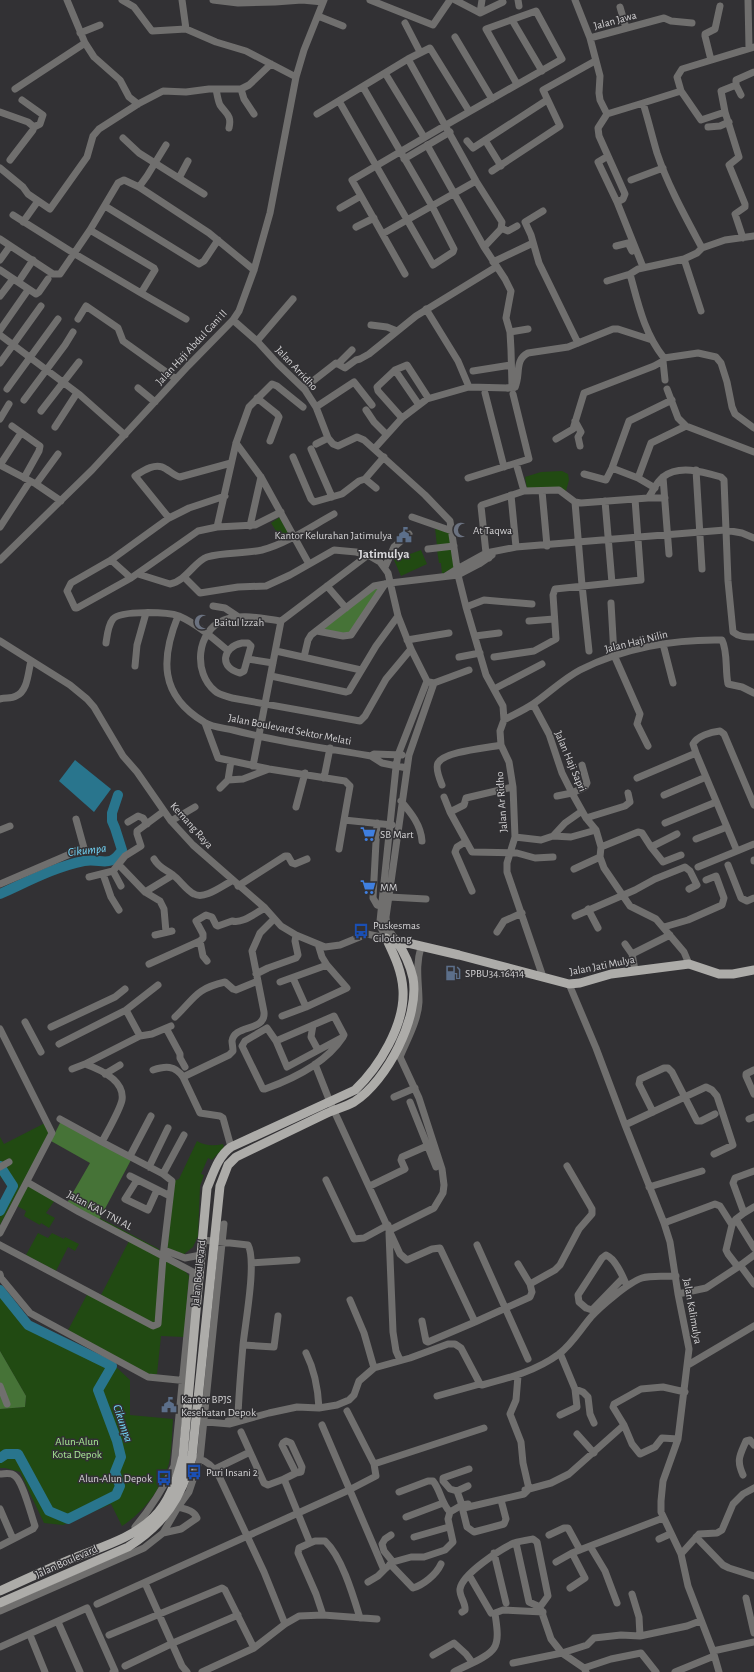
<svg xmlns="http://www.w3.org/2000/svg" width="754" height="1672" font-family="'Alegreya Sans',sans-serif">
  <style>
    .green { fill: #214a12 }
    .forest { fill: #467337 }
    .water { fill: #29758d }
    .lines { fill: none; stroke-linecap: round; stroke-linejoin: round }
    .river { stroke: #29758d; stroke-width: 10 }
    .minor { stroke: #706f6e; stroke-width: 7 }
    .major { stroke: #adaca9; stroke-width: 9 }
    .minor-bridge { stroke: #706f6e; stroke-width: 7 }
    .labels { text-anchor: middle; stroke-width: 3; stroke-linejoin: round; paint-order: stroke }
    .street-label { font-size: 11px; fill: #d3d2d4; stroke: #323134 }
    .poi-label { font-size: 11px; fill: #d3d2d4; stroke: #323134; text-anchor: start }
    .park-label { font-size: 11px; fill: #a9eb95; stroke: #323134 }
    .water-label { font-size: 12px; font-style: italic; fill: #73d7fa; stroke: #323134 }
    .quarter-label { font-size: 13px; font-weight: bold; fill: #d8d7db; stroke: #323134 }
  </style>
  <rect width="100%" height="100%" fill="#323134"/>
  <path class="green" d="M562,471L568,474L569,480L566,491L527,489L525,477L541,472Z
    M280,517L289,533L280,537L271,523Z
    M435,528L450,532L452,545L437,546Z
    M452,549L455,567L442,574L441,563H439L437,550Z
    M421,550L427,564L401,576L394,560Z
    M45,1123L48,1130V1138L0,1225V1203L8,1186L0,1176V1137L4,1144Z
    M197,1141C205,1146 214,1146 223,1144L224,1147L212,1160L208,1158L201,1174L204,1175L200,1186L198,1236L193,1247L183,1255L167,1248L174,1181L179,1179Z
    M28,1185L55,1200L46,1213L55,1218L49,1228L41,1223L40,1225L24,1216L26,1211L17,1206Z
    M100,1218L159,1249V1251L99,1220Z
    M38,1233L48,1238L52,1233L64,1239L65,1237L79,1244L75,1251L68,1247L56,1271L26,1255Z
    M129,1241L185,1271L189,1276L184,1337L161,1336L157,1374H149L67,1332L90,1289L101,1295Z
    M0,1288L29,1324L62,1343L71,1344L114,1365L130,1380V1415L173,1419C172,1433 172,1449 169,1463C163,1487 143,1513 122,1526L111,1504L63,1525L44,1523L20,1472L5,1468H0V1409L25,1407L26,1396L0,1351Z"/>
  <path class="forest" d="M381,587L350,633L345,635L321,630L373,589Z
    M61,1121L131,1160L99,1220L67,1203L90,1163L51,1141Z
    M0,1351L26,1396L25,1407L0,1409Z"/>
  <path class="water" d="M75,760L111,789L94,812L59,781Z"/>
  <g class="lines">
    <path class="river" d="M0,894C27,882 54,867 84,861C102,858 110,869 122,850L115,828L112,821V813L118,795
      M0,1166L13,1186L0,1211
      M0,1290L28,1325L112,1366L98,1390L117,1441L121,1457L115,1472L120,1486L116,1495L68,1519L49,1511L18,1454H6L0,1458"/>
    <path class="minor" d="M67,0L85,43L94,57L120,80L129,97L138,104
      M122,0L134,7L152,31L186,29L216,42L246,51L296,77
      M182,0L186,29
      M213,0L238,3L275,2
      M275,0V2L302,0L323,2
      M370,0L433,25L450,0
      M455,0L480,13L503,2
      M518,0L519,6
      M575,0L590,38L600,76L599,93L600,100L607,114
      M748,0L749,48
      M620,7L626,28
      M480,13L482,0
      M318,16L343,26
      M512,20L542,71
      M405,23L420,52
      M80,33L100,25
      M455,37L492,99
      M590,38L664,18L671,21L692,23
      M408,59L476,181L502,222L501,229L484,247
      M711,60L705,36V34L715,29L720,6
      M385,73L424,137
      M736,85L741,95
      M15,89L85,43
      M216,89C217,94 218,101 220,105C226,114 232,115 229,128
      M241,89L244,99L254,114
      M681,91L701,120L725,112L739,157L729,165L745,204V207L735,214L743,238
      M22,100L43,115L40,124L34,127
      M339,101L433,265L453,252L454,249L432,206L363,87
      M643,103L681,91L677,77L682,69L754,47
      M0,112L28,122L34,127L33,130L10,160
      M725,112L721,91L736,85V80L754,72
      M317,114L408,59L430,48L469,111
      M708,127L720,126L729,122
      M123,138L139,153L204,194
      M485,140L501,166
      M467,141L473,148L547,100
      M427,145L484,247L505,279L511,291L506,318L510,332L511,350L512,386
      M608,156L598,162L617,202L643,267
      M404,159L450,132
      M0,168L23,187L28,194L50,209L87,157L93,136L99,129L138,104L163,91L186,92L209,89H241L249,85L271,64
      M492,171L560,126L543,90L595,61
      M179,178L188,161
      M631,180L663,168
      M139,187L147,176L166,145
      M617,202L623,199L625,194L599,136L598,128L607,114L643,103C648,119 652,136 657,153C668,186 686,218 702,248
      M105,206L199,264L204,261L218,240
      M340,208L361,196
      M543,211L525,222L531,235L539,263L578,343
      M13,215L75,254L141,293L155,270L154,268L90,230
      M23,222L38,201
      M356,227L374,218
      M501,228L508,231L517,226
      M384,233L476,181
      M754,236L725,240L702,248L697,253L684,259L638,269L630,274C638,303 644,333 664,358L698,353L716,357L721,363L727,382L732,407L735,414L754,428
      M0,239L53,274H60L90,230L118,183L124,180L139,187L209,233L254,270
      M616,246L628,243L632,251
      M684,259L701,311
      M0,260L10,246
      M493,262L533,243
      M0,270L36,294L39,292L48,279
      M405,274L352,180L446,125L562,59L536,11L486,29L517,84
      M21,278L33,260
      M607,281L630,274
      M141,293L186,319
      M0,296L13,279
      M426,309L458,361L469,387
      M78,319L86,306L118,328L123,341L176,379
      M233,320L257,341L278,364L305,390L316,407L328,438L333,444L338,446L357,437L364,440L425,495L450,521L458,575L466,607L486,675L503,706L504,720L500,731L501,745L509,762L513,787L515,837L507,863V872L543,977
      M371,325L387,327L397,331
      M0,330L28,290
      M510,332L528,329
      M0,335L80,395L125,435
      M257,341L293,299
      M663,361L665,380
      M0,363L41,306
      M338,364L352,350
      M395,370L419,405
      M473,371L511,365
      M515,387C521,375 514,360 528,353L568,347L613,329H618L652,340
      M138,388L155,402
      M304,388L336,363L345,368L356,360L360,359L369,354L416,316L496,267
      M7,389L58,319
      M667,389L678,418L686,426
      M485,393L504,467
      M257,398L277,414L279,417L270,441
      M427,399L469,387L508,388
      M24,400L65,345L73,332
      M316,407L354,382L372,405
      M366,410L374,422L386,434
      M41,411L79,362
      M0,419L9,404
      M575,421L581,432L578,437L580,446
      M12,426L40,446L39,451L24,478
      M55,427L77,393
      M556,439L573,429L584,393L654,366L663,361L664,358
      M236,443L261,477L309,564
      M316,444L328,438
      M311,449L332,497
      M374,449L402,418L427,399V396L407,365L395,370L377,387L378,391L402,418
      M293,457L311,499L314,502L342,494L359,481L365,479L384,457
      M516,463L524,491
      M0,465L36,484L61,501
      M0,465L21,433
      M612,468L638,478L655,488
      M696,470L702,569
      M584,474L606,480L612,468L629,421L672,400
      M663,477L669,554
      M468,478L529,459L513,394
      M638,478L651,443L686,426L754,452
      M365,479L376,488
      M36,484L58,454
      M542,491L547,546
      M511,495L516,547
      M225,496L189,508L169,518L111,560L71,583L67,591L75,608H77L131,578L198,531L217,527L255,525L281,512
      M648,498H665
      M605,501L612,583
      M575,502L582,585L589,651
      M412,517L452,531
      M169,518L135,476C144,470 156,462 166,469C171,472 175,476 180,477L231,463
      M250,526L261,477
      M0,527L30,481
      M217,527L236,443L249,407L272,384L277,386L303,407
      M428,549L454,546
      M489,558L486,553L481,506L482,505L524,491L559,490L575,502L581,503L648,498C653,492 656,482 663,477C679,464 704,472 721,477L724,480L728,581L733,632C739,637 746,637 754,637
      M0,560L92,470L188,366L233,320L239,311L254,270L270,213L296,77L304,50L324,0
      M111,560L131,578
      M385,567L394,547L409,534
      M138,574L170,584C186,581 195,561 207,557C224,552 244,554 262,550C286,544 312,526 334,514
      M446,576L457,569L486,553L516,547L725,530L742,533L754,538
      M184,577L200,593L238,587L266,586L290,575L334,550L356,552L368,555L380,562L388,573L398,616L411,649L427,681L398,755L396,767L380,921L381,928L386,938
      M327,586L346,608
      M611,603L614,655L640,714L637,724L648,746
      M213,606L225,608L237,616
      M466,607L484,600L532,604
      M178,616C161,658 159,695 204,722C211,727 224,728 233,730C278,742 325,748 371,756L382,763L407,768
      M281,621C263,619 241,613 224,620C196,631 193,673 215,691C219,695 227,696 232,698L360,721L365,716L386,679L411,649
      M529,621L554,619
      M317,631L343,636L351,635L385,584
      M475,636L499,633
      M407,640L449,633
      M0,641L70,685L87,699L94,707L123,756L137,772L171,821L193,845L265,908L281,926L296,935L325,947L340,945L367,934L386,938
      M106,643C107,636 108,625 113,619C121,610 168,612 179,616C197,624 213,638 227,650
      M242,643H248L251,646L244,671L240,673C219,668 222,647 242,643Z
      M663,644L673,683
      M276,651L361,670
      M304,657L308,640L311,635L374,586L390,583L458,575L479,564L492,555
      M459,657L480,653
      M494,657L534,651L556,639L553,595L555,589L641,580L635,499
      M248,659L273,663
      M135,666L137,645L146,613
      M271,676L346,692L349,691L376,646L398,616
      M429,682L434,683L469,670
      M494,689L542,664
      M0,699C5,697 11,699 16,696C28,691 28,672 31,661
      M533,704L549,734L562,773L572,793L586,818L596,830L601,847L600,857L604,868L630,906L656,919L684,952L689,964
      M504,720C513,715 524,710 533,704C549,693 563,679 580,670C623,648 674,639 722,640C728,652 725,670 728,684L742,687L754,693
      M205,723L218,758L269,769L345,781L350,786L344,820L392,825
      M371,756L374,754L402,755
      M253,766L281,621L368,555
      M324,778L330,748
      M637,778L696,753
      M228,780L243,779L269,769
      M442,785C440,780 435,768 438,763C445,751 488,748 501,745
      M220,788L228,780L231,761
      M664,795L706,777
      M557,796L572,793L585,787L587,783L582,765
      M444,797L450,812L472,852L517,853L535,858L553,857
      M401,801C411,813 421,825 422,841
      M296,807L305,773
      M450,812L464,805L466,798L513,787
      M586,818L625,806L630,802L628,793
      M171,821L195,807
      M128,822L138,816L143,818L147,824
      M377,823L373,898L377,905L381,906
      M665,823L716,802
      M0,830L10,826
      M553,836L565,823L582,811
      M515,837L541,840L553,836L571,837L596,830
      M696,839L727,827
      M465,842L457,847L455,852L472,891
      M601,847L638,832L642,833L651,847L663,862L681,855
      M651,847L677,834
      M339,849L344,820
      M737,851L754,844
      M154,859C159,868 165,869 173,875C180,880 186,890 194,894C205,900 223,885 232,881
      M754,860V861
      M728,865L741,898L747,901L754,898
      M121,867L145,892L160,901L164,909L166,932
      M698,867L737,851L696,753L693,744C697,736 711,732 720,731L724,734L754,805
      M574,869L600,857
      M113,871L121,886
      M103,874L111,897L119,910
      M89,877L113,871L125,856L141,846L137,834V831L164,811
      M0,884L84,848L76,819
      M238,886L285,856H288L292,863L295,864L307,859
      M145,892L173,875
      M389,897L426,899
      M588,909L598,928
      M575,916L635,890L655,879L685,867L690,871L697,885L689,889
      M664,927L688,920L722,905L724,898L716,876L706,880
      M497,932L504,921L522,913
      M155,935L172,931
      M396,940L387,927L386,917L409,755L434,683
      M200,941L203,956L207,961
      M625,944L632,954
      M149,964L200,941L203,938V934L196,921L206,915L212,917L216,925L218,926L232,921C243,924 255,913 265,908
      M635,970L632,954L670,935
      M256,974L268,968L296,958L298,955L295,941L296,935
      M293,978L306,1007
      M280,982L327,965
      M569,984L596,1048L625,1125L664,1223L670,1242L678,1294L689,1349L678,1439L663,1481L661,1501V1512L681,1554L688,1586L713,1651L719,1672
      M282,1016L306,1007L347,988L327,965L322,957L318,944
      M175,1017C195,998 195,989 225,982L233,989L236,990L258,981
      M25,1022L41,1052
      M313,1025L311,1037L318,1050
      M51,1027L115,997L125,989
      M166,1028L180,1054V1058L185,1067
      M0,1029L52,1133L0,1233
      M140,1036L152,1034L171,1026
      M276,1041L334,1016L344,1035L343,1037L287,1067L276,1041L267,1028L245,1041L242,1046L263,1089H265C293,1079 326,1063 343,1037
      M59,1044L126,1010L158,985
      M400,1057C407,1040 418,1021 419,1002C419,982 415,967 421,947
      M85,1064L140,1036L126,1010
      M315,1064L330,1102L400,1254L407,1260L432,1249L440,1248L475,1322L530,1297L532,1292L530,1284L555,1270L560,1265L579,1229L592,1214V1209L567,1166
      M153,1070C165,1066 175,1065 183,1077L229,1055L233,1051C233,1048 232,1043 232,1041C234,1024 266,1032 264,1012L252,951L260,933L274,919
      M754,1070L746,1074V1076L754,1094
      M105,1074L120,1065
      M183,1077L200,1113L220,1116L223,1118L231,1147
      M394,1097L415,1088
      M410,1102L436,1167
      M653,1112L639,1084L640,1079L664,1068H668L672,1072L697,1121H701L715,1114
      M60,1119L102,1142C107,1132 120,1110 122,1100C125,1080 99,1069 85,1064L72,1069
      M749,1119L754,1117
      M625,1125L706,1087L712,1090L717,1096L733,1145L714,1154
      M130,1156L151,1116
      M0,1167L9,1162
      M149,1167L168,1128
      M163,1174L184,1135
      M130,1176L170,1196
      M137,1180L125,1199L148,1210L157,1190
      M326,1180L354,1239L364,1238L388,1225
      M27,1182L79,1212L197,1274
      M370,1186L405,1169L401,1160L402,1157L427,1146
      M649,1187L702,1171
      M744,1213L754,1207
      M736,1219L754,1248
      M664,1223L715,1204L720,1206L732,1225
      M390,1230L434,1208L443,1193L444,1185L442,1169L419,1098L400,1057L396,1053
      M389,1233L393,1332L396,1351L400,1360
      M203,1240L248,1245C257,1261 245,1324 243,1345C241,1368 239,1392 238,1415L236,1419L228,1421
      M0,1245L153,1326L158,1324L163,1257L172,1181L163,1174L102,1142
      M477,1245L528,1359
      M164,1250L185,1258L201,1255
      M252,1263L297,1260
      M518,1264L530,1284
      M740,1265L754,1284
      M738,1267L754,1255
      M0,1274L1,1278L30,1313L148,1377L188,1381
      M623,1278L592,1310L586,1308L579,1302L578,1295L602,1258L606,1255C616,1259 623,1277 627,1286
      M678,1294L706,1288L738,1267L728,1254L726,1250L732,1225L736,1219L744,1213L733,1183L735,1178L754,1171
      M350,1300L364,1333L374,1368
      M422,1321L426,1341L428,1342L475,1322
      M243,1345L274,1347L278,1316
      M306,1353C315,1371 318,1388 319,1408
      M560,1353L575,1389L577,1407L560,1415
      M688,1365L754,1326
      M518,1376L516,1400L510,1414L521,1442L523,1463L529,1489L525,1490
      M0,1386L7,1404
      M575,1389L583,1392L588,1397L590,1414L594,1423
      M437,1396L480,1384
      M195,1421L230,1424L269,1413L297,1407L319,1408L337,1405L349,1400L354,1395L359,1381L374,1368L410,1358L448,1344H455L461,1348L480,1384L482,1385C509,1378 536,1371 559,1354C572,1344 580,1330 591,1317C600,1307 629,1282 642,1278C652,1275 665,1277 676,1276
      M322,1425L384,1570L378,1576L368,1582
      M624,1425L632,1444L640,1454L655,1447L662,1438L678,1439
      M241,1432L264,1483L268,1485L284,1479
      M577,1434L594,1453
      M197,1458C207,1461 214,1467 219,1476L264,1572L285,1624
      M374,1464L484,1428
      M215,1469L250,1452
      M296,1473L301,1472L302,1467L291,1443L286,1441L283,1443L282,1445L296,1473L284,1479L310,1543L299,1548L298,1553L316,1594L323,1615
      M0,1474C5,1474 11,1472 15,1476C23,1482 31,1515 35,1526L33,1529L0,1546
      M743,1475C736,1460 740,1455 746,1441L750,1440L754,1445
      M457,1491L468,1486
      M399,1492L428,1481H433C441,1491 441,1503 450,1512
      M501,1500L506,1519L504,1524L474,1532L467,1527L463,1511L464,1508L524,1494L529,1489L551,1483L569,1474L624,1425L613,1407L614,1404L641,1389L663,1387L685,1392
      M462,1505L457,1491L450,1489L443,1481V1478L469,1469
      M0,1509L13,1539
      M406,1517L443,1503
      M135,1527C151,1508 163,1489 174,1466L193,1273
      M163,1533L181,1529L197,1518C194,1510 185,1509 178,1507
      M391,1535L385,1539L382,1544L384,1551L393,1562
      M549,1535L564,1528H568L580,1550
      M414,1537L449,1527
      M696,1537L723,1565L729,1568L754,1576
      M659,1539L670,1534
      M310,1543L315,1541H325C342,1557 353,1595 360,1618
      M516,1543L529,1602L540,1607L551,1639L562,1653L584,1668L586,1672
      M494,1553L506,1603
      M681,1554L699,1534L717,1533L722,1530L733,1504L743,1494L754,1488
      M556,1562L572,1553
      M390,1564L413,1588C423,1585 436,1575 441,1564
      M384,1570L393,1562L411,1557H424L445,1550L453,1542L448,1519L450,1512L462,1505L468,1504
      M469,1575L491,1613
      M145,1583L182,1666L187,1672
      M570,1588L585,1578L572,1553L590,1546
      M632,1594L639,1617L640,1636
      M746,1598L754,1633
      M617,1603L605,1571L590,1546L663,1518
      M97,1604L349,1490L376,1476L374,1464L347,1411
      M0,1611L144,1548L163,1533L178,1507L189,1492L200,1459L224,1224
      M462,1612L465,1610C466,1603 459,1596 460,1589C462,1574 501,1549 514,1543C520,1541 527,1540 533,1539L537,1542L548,1596L540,1607
      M58,1622L80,1672
      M30,1635L45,1672
      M109,1635L222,1588L225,1590L254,1648
      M0,1647L87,1608L115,1671L113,1672
      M713,1651L754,1642
      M433,1655L454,1643L466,1654L472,1662
      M513,1663L562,1653L587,1645L594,1638L621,1635L640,1636L687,1626L700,1621
      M125,1666L173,1643L238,1615
      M584,1668L611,1659L641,1653L656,1672
      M202,1672L254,1648L285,1624L299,1616L323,1615L377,1619
      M454,1672C464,1666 488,1658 494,1648C500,1639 496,1623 495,1613L503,1610L543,1612
      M675,1672L714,1656"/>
    <path class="major" d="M395,940L459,955L569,984L580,983L611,974L689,964L719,974H733L754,970
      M0,1591C26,1579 52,1567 79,1556C104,1546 134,1537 154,1517C170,1501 178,1477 183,1456L207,1188C213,1174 218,1156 231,1147L355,1090C379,1067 405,1025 403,990C402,971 394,955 386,938
      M0,1603L128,1547C164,1524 182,1498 192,1457L220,1186L228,1165L236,1157C265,1143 294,1129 323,1115C333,1110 345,1107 354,1102C387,1081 420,1017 413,978C410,964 404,952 396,940"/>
    <path class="minor-bridge" d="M508,388L515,387"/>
  </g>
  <defs>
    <symbol id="mosque-bare" viewBox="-9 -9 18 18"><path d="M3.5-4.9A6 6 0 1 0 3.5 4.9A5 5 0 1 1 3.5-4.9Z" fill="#6b7280" stroke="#323134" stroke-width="2.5" paint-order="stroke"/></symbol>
    <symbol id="civic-bare" viewBox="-9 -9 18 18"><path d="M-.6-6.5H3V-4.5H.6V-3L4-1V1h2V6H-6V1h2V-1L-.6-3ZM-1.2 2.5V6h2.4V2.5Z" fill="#5c6f8a" stroke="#323134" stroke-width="2.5" paint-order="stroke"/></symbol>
    <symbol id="supermarket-bare" viewBox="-9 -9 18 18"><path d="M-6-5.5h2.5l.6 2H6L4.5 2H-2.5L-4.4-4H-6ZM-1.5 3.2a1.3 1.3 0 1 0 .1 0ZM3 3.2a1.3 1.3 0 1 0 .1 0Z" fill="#3f7fe0" stroke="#323134" stroke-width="2.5" paint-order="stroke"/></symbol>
    <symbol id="bus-bare" viewBox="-9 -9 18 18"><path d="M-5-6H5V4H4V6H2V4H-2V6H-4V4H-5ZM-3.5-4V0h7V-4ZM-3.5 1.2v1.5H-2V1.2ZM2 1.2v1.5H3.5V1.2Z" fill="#1a4fb4" stroke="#323134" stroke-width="2.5" paint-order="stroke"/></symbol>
    <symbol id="fuel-bare" viewBox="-9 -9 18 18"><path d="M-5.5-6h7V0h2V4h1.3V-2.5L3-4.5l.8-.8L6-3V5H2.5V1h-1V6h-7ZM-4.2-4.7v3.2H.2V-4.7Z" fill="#5c6f8a" stroke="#323134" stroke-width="2.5" paint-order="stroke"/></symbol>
  </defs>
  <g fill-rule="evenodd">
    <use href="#mosque-bare" x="450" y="519" width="22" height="22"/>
    <use href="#civic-bare" x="393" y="524" width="22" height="22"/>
    <use href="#mosque-bare" x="191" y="611" width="22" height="22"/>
    <use href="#supermarket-bare" x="357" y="823" width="22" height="22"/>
    <use href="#supermarket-bare" x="357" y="876" width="22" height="22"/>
    <use href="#bus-bare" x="350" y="920" width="22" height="22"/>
    <use href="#fuel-bare" x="442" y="962" width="22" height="22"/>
    <use href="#civic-bare" x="158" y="1394" width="22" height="22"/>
    <use href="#bus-bare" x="183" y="1461" width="22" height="22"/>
    <use href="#bus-bare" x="153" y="1467" width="22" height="22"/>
  </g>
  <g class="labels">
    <g class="street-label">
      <text transform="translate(615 20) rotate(-15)" y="4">Jalan Jawa</text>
      <text transform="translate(191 347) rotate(-47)" y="4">Jalan Haji Abdul Gani II</text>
      <text transform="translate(297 368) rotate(47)" y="4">Jalan Arridho</text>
      <text transform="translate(636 641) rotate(-14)" y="4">Jalan Haji Nilin</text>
      <text transform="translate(290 729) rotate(11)" y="4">Jalan Boulevard Sektor Melati</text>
      <text transform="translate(571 761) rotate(67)" y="4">Jalan Haji Sapri</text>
      <text transform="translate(501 802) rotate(-94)" y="4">Jalan Ar Ridho</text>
      <text transform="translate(192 825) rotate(48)" y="4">Kemang Raya</text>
      <text transform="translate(602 965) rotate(-11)" y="4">Jalan Jati Mulya</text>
      <text transform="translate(100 1210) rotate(28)" y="4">Jalan KAV TNI AL</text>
      <text transform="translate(198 1273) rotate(-84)" y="4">Jalan Boulevard</text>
      <text transform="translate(693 1311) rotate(80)" y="4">Jalan Kalimulya</text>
      <text transform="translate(66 1561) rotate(-24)" y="4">Jalan Boulevard</text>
    </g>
    <g class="poi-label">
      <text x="473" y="534">At Taqwa</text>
      <text x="392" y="539" text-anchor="end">Kantor Kelurahan Jatimulya</text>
      <text x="214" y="626">Baitul Izzah</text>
      <text x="380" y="838">SB Mart</text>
      <text x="380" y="891">MM</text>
      <text x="373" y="929">Puskesmas<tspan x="373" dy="13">Cilodong</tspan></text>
      <text x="465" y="977">SPBU34.16414</text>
      <text x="181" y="1403">Kantor BPJS<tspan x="181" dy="13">Kesehatan Depok</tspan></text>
      <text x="206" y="1476">Puri Insani 2</text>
      <text x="152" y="1482" text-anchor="end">Alun-Alun Depok</text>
    </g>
    <g class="park-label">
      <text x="77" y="1445">Alun-Alun<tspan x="77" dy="13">Kota Depok</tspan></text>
    </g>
    <g class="water-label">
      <text transform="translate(87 850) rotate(-7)" y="4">Cikumpa</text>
      <text transform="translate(123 1423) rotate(71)" y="4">Cikumpa</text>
    </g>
    <g class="quarter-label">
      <text x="384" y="558">Jatimulya</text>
    </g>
  </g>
</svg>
